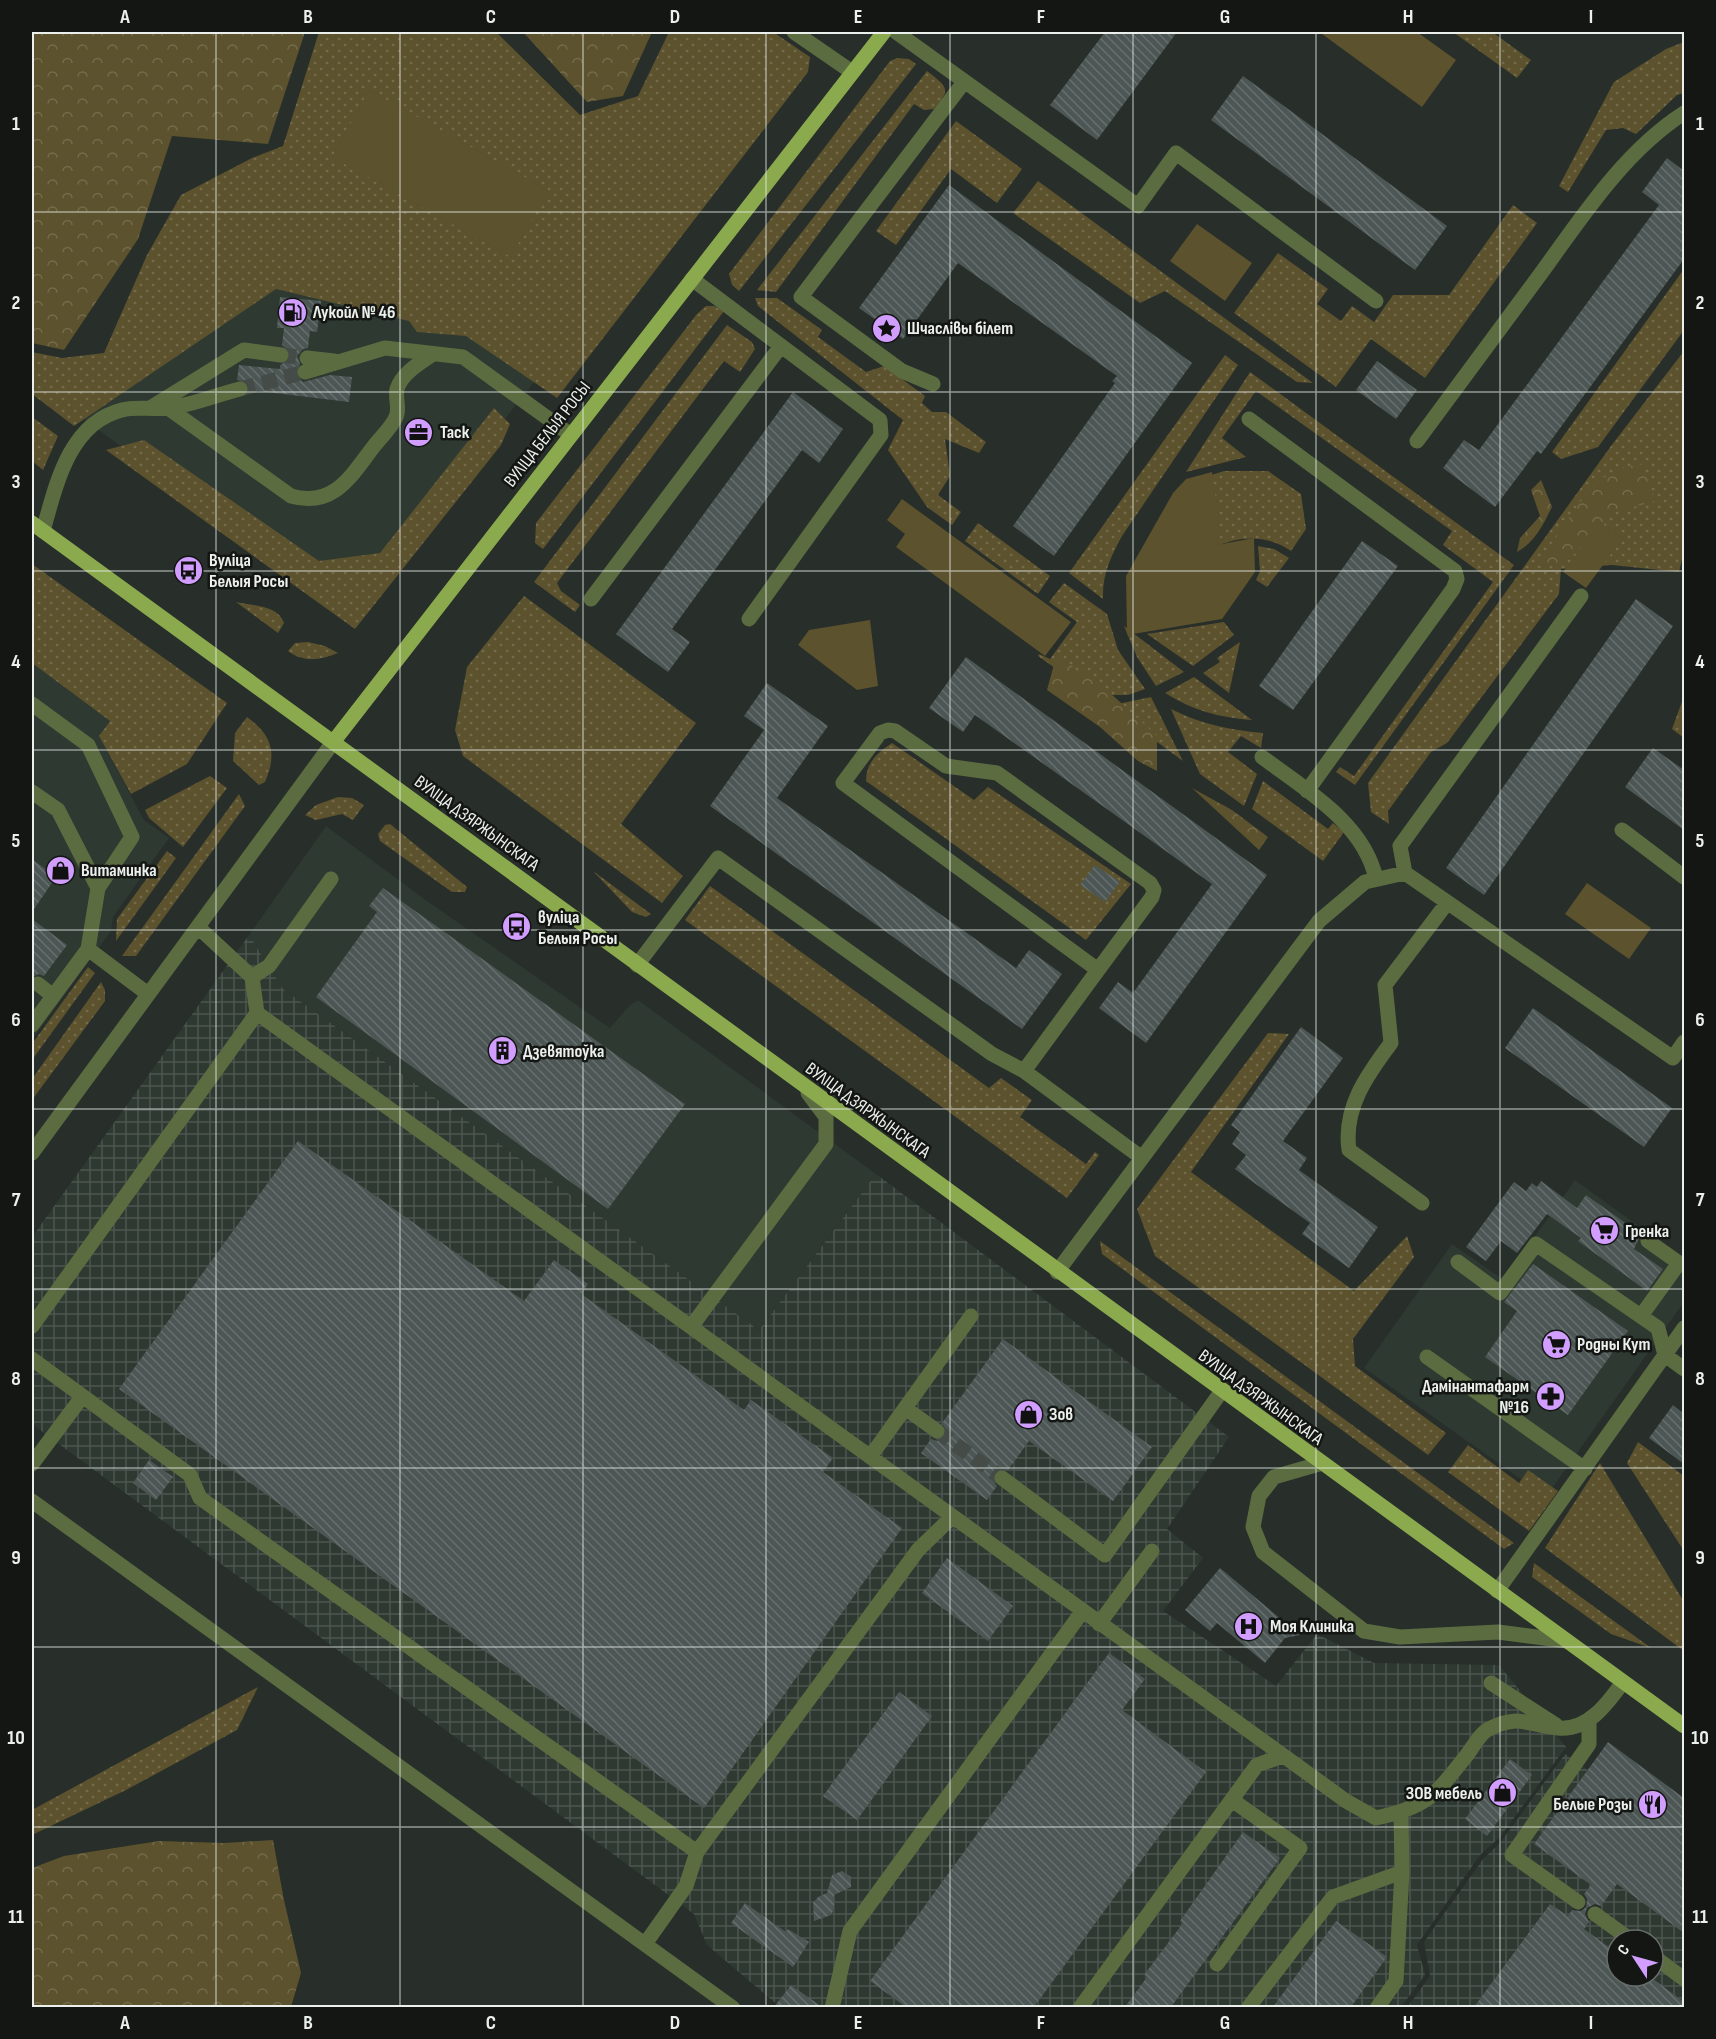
<svg xmlns="http://www.w3.org/2000/svg" width="1716" height="2039" font-family="'Sofia Sans Condensed',sans-serif">
  <style>
    .built { fill: #2d3931 }
    .industrial { fill: url(#industrial-grid); fill-rule: evenodd }
    .grass { fill: url(#grass-dots) }
    .forest { fill: url(#forest-crowns) }
    .park { fill: #5c522d }
    .building { fill: url(#building-back-hatch) }
    .lines { fill: none; stroke-linecap: round; stroke-linejoin: round }
    .minor-tunnel { stroke: #454b47; stroke-width: 15; stroke-dasharray: 15 8; stroke-linecap: butt }
    .minor { stroke: #5c6c41; stroke-width: 15 }
    .major { stroke: #8baa4e; stroke-width: 15 }
    .grid { fill: none; stroke: #ebf0ed; stroke-width: 1.5; stroke-opacity: 0.55 }
    .labels { text-anchor: middle; stroke-width: 5; stroke-linejoin: round; paint-order: stroke }
    .poi-label { font-size: 18px; font-weight: bold; fill: #ebf0ed; stroke: #131613; text-anchor: start }
    .street-label { font-size: 18px; fill: #ebf0ed; stroke: #131613 }
    .neatline { fill: none; stroke: #ebf0ed; stroke-width: 2 }
    .grid-label { font-size: 20px; text-anchor: middle; font-weight: bold; fill: #ebf0ed }
  </style>
  <defs>
    <pattern id="industrial-grid" width="8" height="8" patternUnits="userSpaceOnUse" patternTransform="scale(1.5)"><rect width="8" height="8" fill="#2d3931"/><path d="M0 4h8M4 0v8" fill="none" stroke="#4c564f"/></pattern>
    <pattern id="grass-dots" width="8" height="8" patternUnits="userSpaceOnUse" patternTransform="scale(1.5)"><rect width="8" height="8" fill="#5c522d"/><path d="M2 2h.1M6 6h.1" fill="none" stroke="#746b4c" stroke-width="1.8" stroke-linecap="round"/></pattern>
    <pattern id="forest-crowns" width="20" height="18" patternUnits="userSpaceOnUse" patternTransform="scale(1.5)"><rect width="20" height="18" fill="#5c522d"/><path d="M2 6a3 3 0 1 1 6 0M12 15a3 3 0 1 1 6 0" fill="none" stroke="#746b4c"/></pattern>
    <pattern id="building-back-hatch" width="6" height="6" patternUnits="userSpaceOnUse" patternTransform="scale(1.5)"><rect width="6" height="6" fill="#4c5654"/><path d="M-1 5l2 2M0 0l6 6M5-1l2 2" fill="none" stroke="#666f6d"/></pattern>
  </defs>
  <rect width="100%" height="100%" fill="#282e2a"/>
  <path class="built" d="M267,244L550,362L350,614L74,412Z
    M32,663L110,721L99,736L144,820L169,838L113,917L111,931L32,1040Z
    M326,826L427,901L610,1028L629,1006L638,1000L876,1174L759,1330L283,989L249,935Z
    M1575,1180L1684,1259V1302L1546,1497L1364,1368L1452,1244L1504,1280Z"/>
  <path class="industrial" d="M249,935L283,989L759,1330L876,1174L1229,1437L1167,1529L1203,1558L1163,1611L1276,1686L1317,1634L1374,1663L1499,1665L1566,1747L1500,1837L1480,1855L1417,1945L1425,1975L1401,2007H780L707,1945L694,1914L32,1424V1237Z
    M1565,1754L1588,1770L1534,1844L1591,1885L1568,1916L1584,1928L1617,1884L1684,1933V2007L1407,2008L1430,1976L1424,1942L1483,1859L1500,1843ZM1617,1940H1653V1976H1617Z"/>
  <path class="grass" d="M319,32H496L580,115L638,96L669,32H773L810,57L808,72L557,398L466,336L417,332L409,321L276,289L74,426L32,394V352L62,358L104,353L147,255L181,195L252,158L283,146Z
    M1453,32H1492L1531,60L1517,78Z
    M1684,42V93L1677,95L1636,134L1623,128L1606,130L1568,192L1559,186L1614,82L1666,49Z
    M897,58L909,59L916,64L739,291L732,285L729,274L890,61Z
    M927,71C947,87 952,88 934,109L924,110L914,104L776,292L757,290Z
    M956,121L1022,169L997,203L951,169L896,245L876,231Z
    M1038,181L1313,383L1297,382L1165,291L1140,303L1013,213Z
    M1513,205L1537,223L1425,378L1371,339L1336,387L1234,313L1278,253L1328,289L1317,304L1341,321L1352,306L1374,322L1393,295H1449Z
    M1684,269V330L1598,447L1561,459L1552,452Z
    M755,298H777L822,330L818,337L866,372L884,366L925,396L922,403L932,412H946L986,442L979,453L945,439L950,476L938,495L961,512L952,525L927,507L888,450L903,420L758,306Z
    M706,306H714L724,311L543,549L535,543L536,523L697,314Z
    M727,325L752,342L755,349L740,372L724,361L557,583L561,591L580,605L575,612L534,582Z
    M1684,351V551L1679,572L1612,565L1561,569L1559,594L1447,743L1431,752L1388,811L1389,824L1371,812L1368,783L1611,446Z
    M1225,355L1238,365L1122,536C1111,556 1102,575 1103,599L1069,573Z
    M1250,372L1514,565L1355,785L1336,772L1340,767L1354,776L1493,582L1443,545L1452,531L1256,391L1222,438L1246,457L1186,472Z
    M494,408L510,424L501,445L355,629L106,450L144,440L319,561L380,553Z
    M32,417L58,436L43,470L32,461Z
    M1224,471H1268L1301,494L1306,529L1291,551C1267,534 1240,536 1214,547L1183,484Z
    M978,523L1050,576L1038,594L965,541Z
    M1258,546L1274,549L1289,558L1267,587L1256,580L1260,571Z
    M32,564L227,703L187,764L131,794L99,736L110,721L32,663Z
    M1064,583L1107,614L1118,650L1145,689L1128,695H1093L1038,656L1039,654L1050,659L1077,622L1049,602Z
    M524,596L696,723L621,824L683,876L662,903L463,756L455,730L467,667Z
    M236,602C253,606 278,605 284,623L278,633Z
    M1224,622L1234,635L1193,666L1147,634Z
    M1124,626L1184,672L1156,686L1137,657Z
    M308,642L325,646L338,653C320,660 304,663 288,651L295,643Z
    M1240,642L1229,693L1203,673L1220,662L1217,658Z
    M1194,677L1252,720C1217,717 1195,711 1165,693Z
    M1684,696V738L1672,729Z
    M1151,697L1183,761L1108,706Z
    M1171,709C1201,724 1229,730 1263,733L1261,748L1241,736L1228,752L1257,774L1244,806L1200,774Z
    M247,717C273,736 277,754 265,782L259,785L233,761L235,733Z
    M892,743L974,800L988,787L1131,884L1086,940L866,781C866,763 877,753 892,743Z
    M210,776L227,788L183,847L149,818L145,810Z
    M1263,781L1328,829L1333,823L1344,832L1323,861L1252,809Z
    M239,794L245,806L136,956H122Z
    M338,797L352,798L364,805L353,820L342,814L316,820L305,815L316,805Z
    M390,824L467,887L465,892H452L380,841L378,834L385,825Z
    M167,851L176,858L116,941L117,919Z
    M593,871L651,914L646,917L632,912Z
    M710,886L989,1088L1001,1078L1032,1100L1020,1117L1086,1164L1095,1152L1099,1155L1067,1198L685,920Z
    M88,967L95,973L32,1060V1044Z
    M101,982L105,990V1001L32,1100V1079Z
    M1268,1033L1289,1034L1191,1172L1354,1291L1407,1236L1414,1257L1353,1339L1355,1366L1446,1433L1428,1455L1155,1256L1137,1209Z
    M1100,1241L1514,1543L1504,1549L1102,1254Z
    M1638,1442L1684,1476V1551L1627,1463Z
    M1468,1445L1519,1483L1528,1470L1558,1491L1529,1531L1448,1472Z
    M1600,1463L1684,1602V1651L1545,1548Z
    M1534,1563L1651,1648L1611,1634L1532,1577Z
    M258,1687L237,1730L126,1790L32,1835V1810Z"/>
  <path class="forest" d="M32,32H305L268,144L172,136L138,239L64,350L32,343Z
    M523,32H652L623,96L587,102Z
    M1643,464L1655,501L1616,512L1579,542L1556,568L1538,561C1565,532 1578,490 1616,470C1623,466 1635,466 1643,464Z
    M1541,480L1552,507C1543,525 1535,542 1517,552L1520,538L1540,516L1531,490Z
    M1056,657L1095,679L1157,736V771L1138,761L1100,727L1047,690Z
    M1192,788L1232,810L1268,837L1259,850Z
    M273,1840L284,1900L301,1973L291,2007H32V1868L64,1856L159,1841L224,1843Z"/>
  <path class="park" d="M1324,32H1417L1456,60L1422,107L1322,34Z
    M369,90L548,190L511,257L332,157Z
    M1197,224L1252,263L1225,301L1170,261Z
    M1212,472L1219,520L1217,545L1254,538L1255,572L1222,619L1127,635L1126,576L1173,493L1186,479Z
    M902,499L1071,622L1045,656L896,547L905,534L887,520Z
    M1600,522L1623,538L1586,588L1563,572Z
    M870,620L878,686L857,690L798,645L809,630Z
    M1587,883L1651,928L1629,959L1565,914Z"/>
  <path class="building" d="M1105,32H1177L1097,140L1050,105Z
    M1243,76L1447,226L1415,270L1211,120Z
    M1667,158L1684,171V259L1541,454L1537,451L1495,507L1443,468L1464,440L1479,450L1659,205L1642,192Z
    M949,185L1192,363L1054,556L1013,526L1115,383L1112,381L1117,376L958,263L903,339L859,308Z
    M280,297L321,301L317,332L310,331L308,348L303,349L297,356L300,364L296,374L303,382L330,375L352,377L349,402L249,390L246,382L237,380L239,365L280,369V365L289,360L290,351L282,345L284,328H277Z
    M1377,361L1417,390L1396,419L1356,390Z
    M793,392L843,429L819,463L802,450L738,538L672,629L690,642L668,672L616,634Z
    M1362,541L1398,566L1293,710L1259,686Z
    M1636,599L1673,626L1484,895L1446,868Z
    M966,657L1267,875L1146,1043L1099,1008L1118,982L1133,993L1212,884L975,715L963,732L929,708Z
    M767,683L828,726L777,798L1016,968L1029,950L1062,974L1022,1029L710,806L764,730L744,716Z
    M1653,748L1684,770V830L1625,787Z
    M32,859L56,877L32,912Z
    M1095,865L1120,882L1105,902L1080,885Z
    M383,888L685,1104L608,1209L316,997L377,912L369,906Z
    M32,919L67,945L44,976L39,974L32,977Z
    M1533,1008L1672,1108L1644,1147L1505,1048Z
    M1301,1027L1343,1058L1283,1141L1307,1158L1299,1170L1378,1227L1349,1268L1302,1234L1310,1223L1235,1169L1246,1155L1232,1144L1240,1132L1231,1125Z
    M298,1141L524,1301L554,1260L588,1284L581,1294L744,1410L751,1400L833,1458L823,1472L902,1528L704,1808L119,1389Z
    M1541,1181L1577,1208L1586,1195L1641,1234L1634,1249L1663,1269L1647,1291L1578,1241L1581,1238L1547,1214L1517,1253L1501,1241L1486,1261L1466,1247L1514,1182L1526,1191L1532,1183L1537,1187Z
    M1533,1264L1628,1331L1568,1415L1485,1357L1517,1311L1504,1302Z
    M1003,1339L1152,1447L1113,1501L1029,1441L1008,1470L999,1469L994,1473L993,1481L997,1486L987,1500L921,1453L931,1439L937,1441L945,1437L947,1431L942,1423Z
    M1673,1405L1684,1414V1464L1649,1438Z
    M149,1460L173,1477L156,1500L133,1483Z
    M947,1558L1013,1606L988,1641L922,1593Z
    M1220,1568L1300,1635L1285,1638L1265,1663L1217,1623L1210,1631L1185,1610Z
    M1109,1653L1145,1679L1122,1710L1206,1772L1034,2007H906L870,1981Z
    M899,1692L932,1716L857,1820L823,1796Z
    M1608,1742L1684,1798V1933L1617,1884L1601,1906L1595,1904L1587,1908L1585,1914L1589,1922L1584,1929L1617,1953V1976H1649L1684,2002V2007H1474L1550,1904L1568,1916L1572,1910L1581,1911L1586,1907L1587,1899L1584,1894L1591,1885L1534,1844Z
    M1510,1759L1532,1775L1487,1836L1465,1819Z
    M1243,1832L1280,1858L1171,2007H1125L1147,1977L1144,1975L1183,1923L1180,1921Z
    M842,1871L851,1877V1887L834,1895V1909L831,1915L814,1921L813,1903L818,1897L827,1893L832,1875Z
    M745,1903L786,1932L788,1929L809,1942L793,1967L731,1923Z
    M1336,1921L1387,1957L1351,2007H1273Z
    M791,1985L822,2007H774Z"/>
  <g class="lines">
    <path class="minor-tunnel" d="M281,355L307,358
      M240,389L305,372
      M937,1431L1002,1478"/>
    <path class="minor" d="M794,32L852,72
      M896,32L1138,206L1176,153L1376,301
      M692,279L880,420L881,435L749,619
      M307,358L334,361
      M305,372L385,348L463,357L571,435
      M933,384L902,371L801,297L964,82
      M152,407L244,350L281,355
      M168,408L291,496C334,508 351,476 374,446C381,437 392,427 396,417C400,409 395,398 397,389C402,373 420,363 433,354
      M1249,419L1455,571L1457,579L1453,589L1307,791
      M1417,441C1459,385 1500,328 1542,272C1583,215 1625,151 1684,113
      M43,531C56,485 69,423 122,410C136,406 153,410 168,408C192,405 216,395 240,389
      M591,599L781,346
      M32,704L88,745L132,837L98,888L88,949L32,1025
      M1262,757C1306,790 1364,823 1376,879
      M32,792L58,810L98,888
      M1622,830L1684,877
      M1405,873L1400,846L1581,596
      M198,927L252,977L257,1013L1346,1801L1376,1818C1428,1807 1435,1795 1467,1755C1473,1747 1479,1735 1487,1730C1518,1713 1527,1725 1558,1728C1588,1731 1608,1703 1623,1682
      M88,949L148,994
      M637,965L718,858L992,1054L1024,1071L1142,1158
      M252,977L269,966L331,879
      M38,984L53,996
      M1024,1071L1098,970L843,783L880,733L888,730L895,731L946,766L997,773L1150,883L1154,890L1152,897L1098,970
      M32,1153L334,741
      M1422,1203L1349,1150C1343,1108 1367,1075 1391,1043L1385,985L1447,903
      M1458,1262L1500,1293L1536,1244L1658,1328L1665,1355L1684,1369
      M1057,1272L1319,921L1365,882L1405,873L1673,1058L1684,1042
      M1641,1316L1679,1263L1648,1241
      M32,1326L257,1013
      M691,1327L826,1144V1117L808,1093
      M1427,1357L1585,1469
      M32,1359L190,1475L200,1498L697,1852
      M905,1408L937,1431
      M870,1457L971,1316
      M32,1464L82,1397
      M1319,1464L1274,1477L1259,1496L1253,1527L1263,1552L1364,1631L1400,1637L1498,1632L1567,1641
      M1002,1478L1105,1555L1221,1392
      M32,1501L733,2008
      M1497,1591L1684,1328
      M1099,1624L1152,1551
      M1491,1683L1556,1725
      M1578,1902L1512,1855L1589,1744V1720
      M1595,1914L1631,1940
      M645,1944L686,1886L697,1852L918,1550L952,1517
      M1653,1956L1684,1979
      M1217,1964L1300,1848L1232,1800
      M832,2008L850,1931L1082,1612
      M1080,2008L1257,1765L1283,1756
      M1248,2008L1333,1897L1402,1872L1401,1813
      M1377,2008L1396,1981L1402,1872"/>
    <path class="major" d="M32,523C583,924 1131,1329 1684,1726
      M334,741L884,32"/>
  </g>
  <path class="grid" d="M216,32V2008M400,32V2008M583,32V2008M766,32V2008M950,32V2008M1133,32V2008M1316,32V2008M1500,32V2008M32,212H1684M32,392H1684M32,571H1684M32,750H1684M32,930H1684M32,1109H1684M32,1289H1684M32,1468H1684M32,1647H1684M32,1827H1684"/>
  <defs>
    <symbol id="fuel-disc" viewBox="-11 -11 22 22"><circle r="9.5" fill="#d19dfe" stroke="#131613"/><path d="M-5.5-6h7V0h2V4h1.3V-2.5L3-4.5l.8-.8L6-3V5H2.5V1h-1V6h-7ZM-4.2-4.7v3.2H.2V-4.7Z" fill="#111"/></symbol>
    <symbol id="sight-disc" viewBox="-11 -11 22 22"><circle r="9.5" fill="#d19dfe" stroke="#131613"/><path d="M0-6L1.8-2.2L6-1.7L2.9 1.2L3.7 5.4L0 3.3L-3.7 5.4L-2.9 1.2L-6-1.7L-1.8-2.2Z" fill="#111"/></symbol>
    <symbol id="office-disc" viewBox="-11 -11 22 22"><circle r="9.5" fill="#d19dfe" stroke="#131613"/><path d="M-6-3h4V-5.5h4V-3h4V5H-6ZM-1-4.5V-3h2v-1.5ZM-6 0V1H6V0Z" fill="#111"/></symbol>
    <symbol id="bus-disc" viewBox="-11 -11 22 22"><circle r="9.5" fill="#d19dfe" stroke="#131613"/><path d="M-5-6H5V4H4V6H2V4H-2V6H-4V4H-5ZM-3.5-4V0h7V-4ZM-3.5 1.2v1.5H-2V1.2ZM2 1.2v1.5H3.5V1.2Z" fill="#111"/></symbol>
    <symbol id="shop-disc" viewBox="-11 -11 22 22"><circle r="9.5" fill="#d19dfe" stroke="#131613"/><path d="M-5-2.5h2.3a2.7 3.5 0 0 1 5.4 0H5L5.5 6h-11ZM-1.5-2.5h3a1.5 2.3 0 0 0-3 0Z" fill="#111"/></symbol>
    <symbol id="building-disc" viewBox="-11 -11 22 22"><circle r="9.5" fill="#d19dfe" stroke="#131613"/><path d="M-4-6H4V6H1V3H-1V6H-4ZM-2.5-4.3h1.7v1.8h-1.7ZM.8-4.3h1.7v1.8H.8ZM-2.5-1h1.7V.8h-1.7ZM.8-1h1.7V.8H.8Z" fill="#111"/></symbol>
    <symbol id="supermarket-disc" viewBox="-11 -11 22 22"><circle r="9.5" fill="#d19dfe" stroke="#131613"/><path d="M-6-5.5h2.5l.6 2H6L4.5 2H-2.5L-4.4-4H-6ZM-1.5 3.2a1.3 1.3 0 1 0 .1 0ZM3 3.2a1.3 1.3 0 1 0 .1 0Z" fill="#111"/></symbol>
    <symbol id="pharmacy-disc" viewBox="-11 -11 22 22"><circle r="9.5" fill="#d19dfe" stroke="#131613"/><path d="M-2-6h4v4h4v4h-4v4h-4v-4h-4v-4h4Z" fill="#111"/></symbol>
    <symbol id="hospital-disc" viewBox="-11 -11 22 22"><circle r="9.5" fill="#d19dfe" stroke="#131613"/><path d="M-5-5h3v3.5h4V-5h3V5h-3V1.5h-4V5h-3Z" fill="#111"/></symbol>
    <symbol id="restaurant-disc" viewBox="-11 -11 22 22"><circle r="9.5" fill="#d19dfe" stroke="#131613"/><path d="M-5-6h1v4h1v-4h1v4h1v-4h1v5L-1.5 .5V6h-2V.5L-5-1ZM5-6V6H3V1.5H1.5Q1.5-4 5-6Z" fill="#111"/></symbol>
  </defs>
  <g fill-rule="evenodd">
    <use href="#fuel-disc" x="276" y="296" width="33" height="33"/>
    <use href="#sight-disc" x="870" y="312" width="33" height="33"/>
    <use href="#office-disc" x="402" y="416" width="33" height="33"/>
    <use href="#bus-disc" x="172" y="554" width="33" height="33"/>
    <use href="#shop-disc" x="44" y="854" width="33" height="33"/>
    <use href="#bus-disc" x="500" y="910" width="33" height="33"/>
    <use href="#building-disc" x="486" y="1034" width="33" height="33"/>
    <use href="#supermarket-disc" x="1588" y="1214" width="33" height="33"/>
    <use href="#supermarket-disc" x="1540" y="1328" width="33" height="33"/>
    <use href="#pharmacy-disc" x="1534" y="1380" width="33" height="33"/>
    <use href="#shop-disc" x="1012" y="1398" width="33" height="33"/>
    <use href="#hospital-disc" x="1232" y="1610" width="33" height="33"/>
    <use href="#shop-disc" x="1486" y="1776" width="33" height="33"/>
    <use href="#restaurant-disc" x="1636" y="1788" width="33" height="33"/>
  </g>
  <g class="labels">
    <g class="poi-label">
      <text x="313" y="318">Лукойл № 46</text>
      <text x="907" y="334">Шчаслівы білет</text>
      <text x="440" y="438">Таск</text>
      <text x="209" y="566">Вуліца<tspan x="209" dy="21">Белыя Росы</tspan></text>
      <text x="81" y="876">Витаминка</text>
      <text x="538" y="923">вуліца<tspan x="538" dy="21">Белыя Росы</tspan></text>
      <text x="523" y="1057">Дзевятоўка</text>
      <text x="1625" y="1237">Гренка</text>
      <text x="1577" y="1350">Родны Кут</text>
      <text x="1529" y="1392" text-anchor="end">Дамінантафарм<tspan x="1529" dy="21">№16</tspan></text>
      <text x="1049" y="1420">Зов</text>
      <text x="1270" y="1632">Моя Клиника</text>
      <text x="1482" y="1799" text-anchor="end">ЗОВ мебель</text>
      <text x="1632" y="1810" text-anchor="end">Белые Розы</text>
    </g>
    <g class="street-label">
      <text transform="translate(547 434) rotate(-52)" y="6">ВУЛІЦА БЕЛЫЯ РОСЫ</text>
      <text transform="translate(477 823) rotate(36)" y="6">ВУЛІЦА ДЗЯРЖЫНСКАГА</text>
      <text transform="translate(868 1110) rotate(36)" y="6">ВУЛІЦА ДЗЯРЖЫНСКАГА</text>
      <text transform="translate(1261 1397) rotate(36)" y="6">ВУЛІЦА ДЗЯРЖЫНСКАГА</text>
    </g>
  </g>
  <rect width="1716" height="2039" fill="none" stroke="#131613" stroke-width="66"/>
  <g transform="translate(1635 1958) rotate(306)"><circle r="28" fill="#131613" stroke="#696d6a" stroke-width="1.5"/>
  <path d="M0-4.5L10 22L0 15L-10 22Z" fill="#d19dfe"/>
  <text y="-9" font-size="16" font-weight="bold" text-anchor="middle" fill="#ebf0ed">С</text>
  </g>
  <rect x="33" y="33" width="1650" height="1973" class="neatline"/>
  <g class="grid-label">
    <text x="125" y="23">A</text>
    <text x="308" y="23">B</text>
    <text x="491" y="23">C</text>
    <text x="675" y="23">D</text>
    <text x="858" y="23">E</text>
    <text x="1041" y="23">F</text>
    <text x="1225" y="23">G</text>
    <text x="1408" y="23">H</text>
    <text x="1591" y="23">I</text>
    <text x="16" y="130">1</text>
    <text x="1700" y="130">1</text>
    <text x="16" y="309">2</text>
    <text x="1700" y="309">2</text>
    <text x="16" y="488">3</text>
    <text x="1700" y="488">3</text>
    <text x="16" y="668">4</text>
    <text x="1700" y="668">4</text>
    <text x="16" y="847">5</text>
    <text x="1700" y="847">5</text>
    <text x="16" y="1026">6</text>
    <text x="1700" y="1026">6</text>
    <text x="16" y="1206">7</text>
    <text x="1700" y="1206">7</text>
    <text x="16" y="1385">8</text>
    <text x="1700" y="1385">8</text>
    <text x="16" y="1564">9</text>
    <text x="1700" y="1564">9</text>
    <text x="16" y="1744">10</text>
    <text x="1700" y="1744">10</text>
    <text x="16" y="1923">11</text>
    <text x="1700" y="1923">11</text>
    <text x="125" y="2029">A</text>
    <text x="308" y="2029">B</text>
    <text x="491" y="2029">C</text>
    <text x="675" y="2029">D</text>
    <text x="858" y="2029">E</text>
    <text x="1041" y="2029">F</text>
    <text x="1225" y="2029">G</text>
    <text x="1408" y="2029">H</text>
    <text x="1591" y="2029">I</text>
  </g>
</svg>
